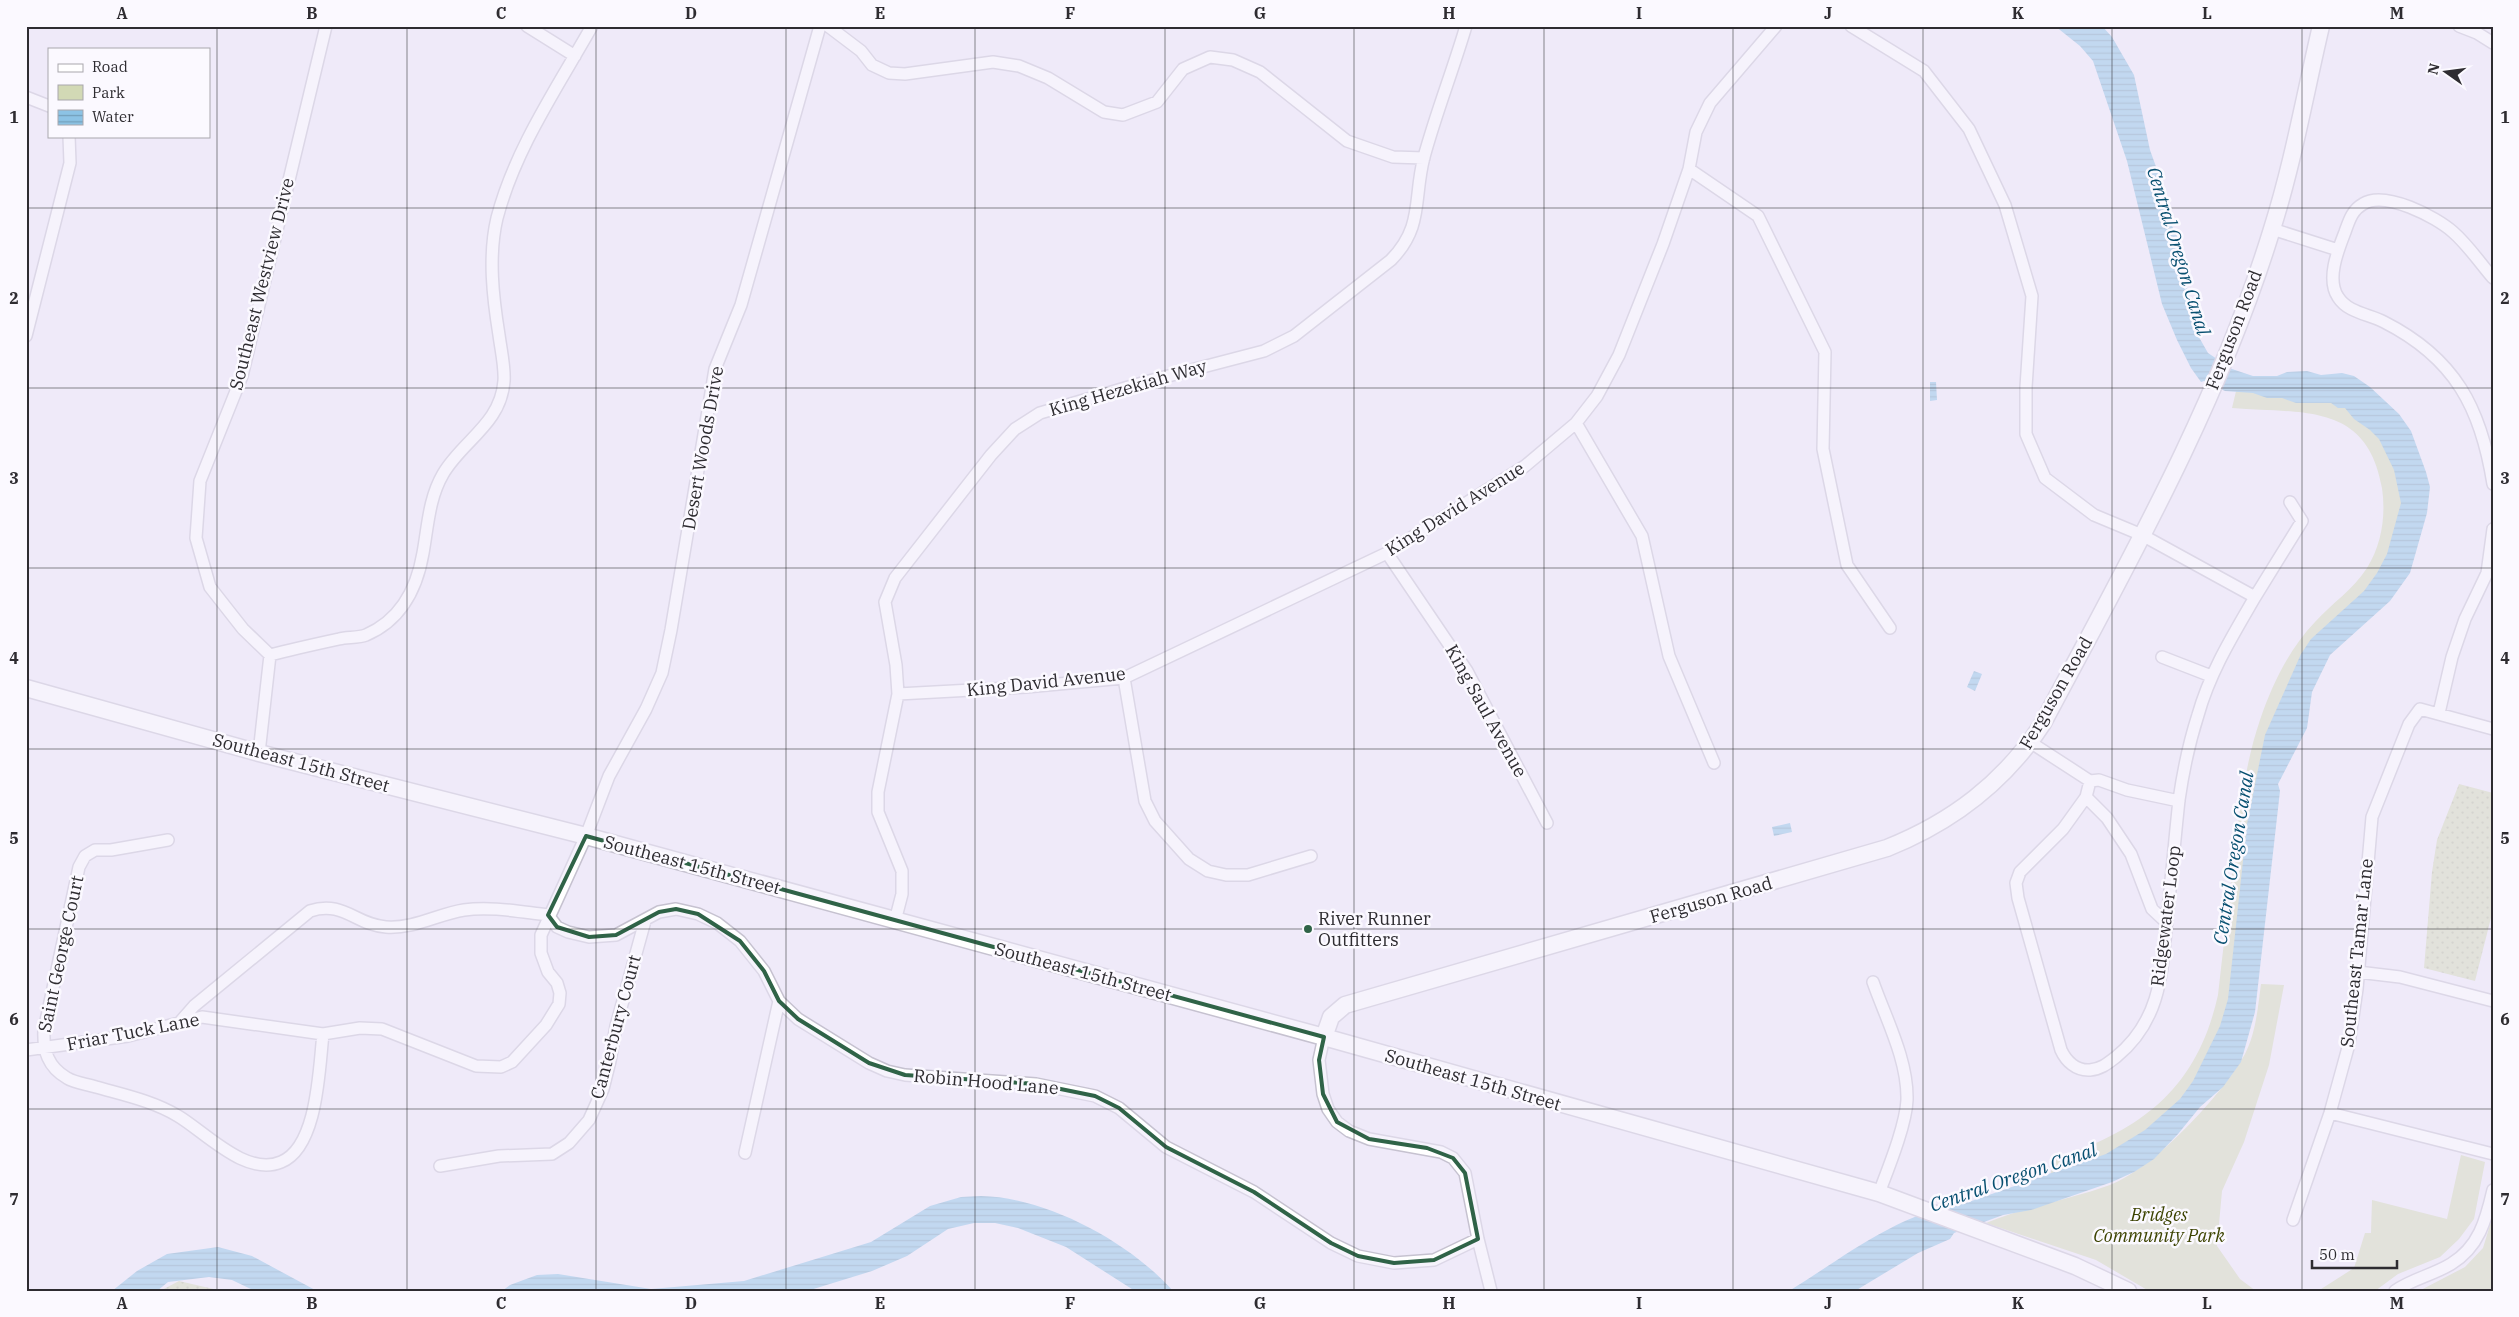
<svg xmlns="http://www.w3.org/2000/svg" width="2519" height="1317" font-family="'IBM Plex Serif',serif">
  <style>
    .grass { fill: url(#grass-dots) }
    .green { fill: #d2d9b5 }
    .water { fill: url(#water-rules) }
    .lines { fill: none; stroke-linecap: round; stroke-linejoin: round }
    .street-casing { stroke: #c6c2d0; stroke-width: 14 }
    .secondary-casing { stroke: #c6c2d0; stroke-width: 19 }
    .street { stroke: #fff; stroke-width: 11 }
    .secondary { stroke: #fff; stroke-width: 16 }
    .marked { fill: none; stroke: #2f6347; stroke-width: 4; stroke-linejoin: round }
    .grid { fill: none; stroke: #2e2c31; stroke-width: 1; stroke-opacity: 0.55 }
    .poi-dot { fill: #2f6347; stroke: #fbf9ff; stroke-width: 2 }
    .labels { text-anchor: middle; stroke-width: 5; stroke-linejoin: round; paint-order: stroke }
    .street-label { font-size: 18px; fill: #2e2c31; stroke: #fbf9ff }
    .poi-label { font-size: 18px; fill: #2e2c31; stroke: #fbf9ff; text-anchor: start }
    .park-label { font-size: 18px; font-style: italic; fill: #3c4300; stroke: #fbf9ff }
    .water-label { font-size: 19px; font-style: italic; fill: #074f70; stroke: #fbf9ff }
    .neatline { fill: none; stroke: #2e2c31; stroke-width: 2 }
    .grid-label { font-size: 16px; text-anchor: middle; font-weight: bold; fill: #2e2c31 }
  </style>
  <defs>
    <pattern id="grass-dots" width="8" height="8" patternUnits="userSpaceOnUse" patternTransform="scale(1.25)"><rect width="8" height="8" fill="#d2d9b5"/><path d="M2 2h.1M6 6h.1" fill="none" stroke="#b5ba9c" stroke-width="1.8" stroke-linecap="round"/></pattern>
    <pattern id="water-rules" width="6" height="5" patternUnits="userSpaceOnUse" patternTransform="scale(1.25)"><rect width="6" height="5" fill="#8cc3e5"/><path d="M0 2.5h6" fill="none" stroke="#739fba"/></pattern>
  </defs>
  <rect width="100%" height="100%" fill="#efeaf9"/>
  <path class="grass" d="M2459,784L2493,793V910L2475,981L2424,968L2432,872L2437,840Z
    M179,1281L222,1291H160Z"/>
  <path class="green" d="M2238,383L2320,389L2386,426L2409,525L2335,638L2286,724L2244,997L2185,1114L2047,1189L2054,1159C2142,1130 2197,1089 2218,995C2223,949 2229,902 2234,856C2240,810 2245,764 2260,720C2272,685 2289,649 2315,622C2332,603 2353,590 2367,568C2382,544 2386,515 2382,488C2367,401 2301,414 2232,408Z
    M2261,984L2284,985L2269,1065L2244,1142L2222,1191L2217,1246L2240,1279L2256,1291H2149L2096,1260L1986,1223C2026,1206 2069,1200 2110,1185C2154,1168 2222,1095 2245,1054C2256,1033 2258,1006 2261,984Z
    M2461,1155L2485,1162L2474,1219L2459,1239L2440,1257L2398,1274L2375,1291H2318L2354,1268L2365,1233H2371L2372,1200L2447,1219Z
    M2493,1215V1291H2419L2465,1267L2483,1248Z"/>
  <path class="water" d="M2055,26H2102L2112,37L2134,75L2150,150L2164,189L2172,226L2180,242L2192,318L2196,332L2208,353L2232,369L2253,376H2277L2287,372L2307,371L2321,375L2342,373L2354,376L2370,387L2399,414L2411,431L2426,472L2430,487L2427,513L2410,573L2390,601L2330,655L2312,692L2307,728L2278,784L2280,791L2255,1012L2241,1062L2223,1087L2200,1107L2178,1134L2154,1159L2134,1172L2112,1182L2031,1210L2003,1215L1954,1233L1950,1239L1918,1253L1855,1291H1789C1843,1258 1899,1212 1963,1204L2106,1154L2145,1130L2180,1099L2193,1081L2220,1026L2228,999L2247,824L2265,735L2301,654L2311,639L2364,591L2377,573L2387,554L2401,503L2394,470L2379,439L2370,430L2354,419L2345,408H2338L2331,403H2296L2282,398H2267L2253,393L2225,391L2204,381L2201,382L2191,368L2177,340L2162,304L2127,161L2093,61L2080,46Z
    M1930,382H1936L1937,400L1930,401Z
    M1974,671L1982,674L1975,691L1967,687Z
    M1790,823L1792,832L1774,836L1772,827Z
    M981,1196C1046,1197 1130,1242 1173,1291H1135L1066,1247L1018,1228L995,1223H974L948,1229L907,1256L872,1271L807,1291H502L510,1285L537,1275L558,1274L651,1289L744,1281L871,1242L930,1206L961,1197Z
    M218,1247L252,1256L317,1291H255L232,1280L209,1277L168,1282L157,1291H112L137,1271L167,1254Z"/>
  <g class="lines">
    <defs>
      <path id="street" d="M527,26L575,56
        M828,26L861,51L872,65L889,73L905,74L993,62L1019,66L1048,78L1104,112L1123,115L1157,102L1183,69L1210,57L1233,60L1260,72L1347,141L1393,157L1424,158
        M1851,26L1924,71L1969,129L2005,205L2032,296L2026,387V434L2045,478L2094,515L2142,535L2255,597C2233,635 2210,672 2198,715C2189,743 2183,772 2179,800C2175,837 2172,873 2168,909C2162,966 2164,1018 2116,1057C2107,1064 2101,1069 2090,1070C2076,1071 2066,1061 2061,1050L2018,898L2016,883L2020,872L2063,829L2086,797L2090,781
        M2459,26L2477,33L2493,43
        M26,97L49,106
        M1689,169L1758,216L1825,352L1823,449L1847,565L1890,628
        M2272,229L2338,250
        M2493,278C2480,263 2468,245 2453,232C2436,217 2385,190 2363,204C2352,210 2349,221 2345,232C2338,250 2326,279 2338,297C2348,313 2369,314 2384,322C2455,358 2481,408 2493,484
        M26,336L70,163L69,136
        M1576,423L1642,536L1669,656L1714,763
        M1387,553L1467,671L1547,823
        M2255,597L2302,521L2290,502
        M270,655C293,649 316,644 339,639C347,637 358,638 366,635C401,620 417,588 423,553C428,525 429,498 443,474C462,441 501,424 504,381C505,367 501,350 499,335C493,298 488,256 497,218C515,149 557,88 592,26
        M270,655L243,629L210,587L196,538L200,481L242,376L326,26
        M2162,657L2211,676
        M1124,678L1145,801L1155,821L1189,859L1208,871L1226,875H1248L1311,856
        M898,694L1026,687L1124,678L1387,553L1525,466L1576,423L1597,396L1619,355L1663,244L1689,169L1696,132L1710,103L1776,26
        M2439,713L2452,657L2465,619L2487,573L2493,529
        M2030,742L2090,781L2099,780L2127,790L2179,801
        M259,753L270,655
        M2086,797L2107,818L2131,854L2152,909L2167,923
        M168,840L111,850H95L85,856L79,867L44,1030C43,1051 48,1067 67,1078C75,1083 87,1084 96,1087C124,1095 153,1101 178,1116C205,1132 246,1177 281,1162C318,1147 319,1068 323,1034
        M895,921L902,894V871L878,812V792L898,694L896,665L885,602L895,578L991,455L1015,429L1040,413L1149,381L1264,351L1294,336L1391,260C1424,226 1413,199 1424,157C1436,113 1453,70 1466,26
        M2358,972L2400,977L2493,1001
        M1873,982C1886,1019 1908,1060 1907,1100C1906,1125 1888,1169 1879,1193
        M180,1022L194,1006L310,911C343,900 356,925 386,927C414,929 438,914 464,910C491,906 521,912 548,915L557,927L568,932L589,937L616,935L659,912L676,909L698,914L717,923L740,941L764,971L779,1001L798,1019L869,1063L887,1071L905,1075L1036,1084L1095,1096L1119,1108L1166,1147L1254,1192L1331,1243L1358,1256L1394,1263L1434,1260L1478,1239
        M1324,1037L1319,1060L1323,1094L1328,1109L1337,1122L1349,1131L1369,1139L1441,1152L1453,1158L1465,1173L1478,1239L1491,1291
        M26,1050L128,1036L202,1017L323,1034L360,1028L382,1029L476,1066L501,1067L512,1062L546,1025L559,1004L560,993L557,983L548,972L541,953V935L586,836L609,776L646,709L662,673L671,630L715,369L741,305L820,26
        M2330,1113L2493,1154
        M745,1153L779,1001
        M440,1166L499,1156L552,1154L569,1143L589,1120L603,1089L610,1061L616,1026L645,921
        M2293,1220L2330,1113L2349,1044L2357,989L2372,817L2409,724L2420,709L2493,729
        M2395,1291C2412,1279 2433,1275 2451,1264C2479,1247 2486,1220 2493,1190"/>
      <path id="secondary" d="M26,688L259,753L586,836L1324,1037L1879,1193L2075,1266L2128,1291
        M1324,1037L1331,1017L1345,1005L1887,848C1952,822 2004,783 2043,723C2128,563 2219,403 2272,229C2293,163 2305,94 2321,26"/>
    </defs>
    <use href="#street" class="street-casing"/>
    <use href="#secondary" class="secondary-casing"/>
    <use href="#street" class="street"/>
    <use href="#secondary" class="secondary"/>
  </g>
  <path d="M0 0H2519V1317H0ZM586,836L1324,1037L1319,1060L1323,1094L1337,1122L1369,1139L1427,1148L1453,1158L1465,1173L1478,1239L1434,1260L1394,1263L1358,1256L1331,1243L1254,1192L1166,1147L1119,1108L1095,1096L1036,1084L905,1075L869,1063L798,1019L779,1001L764,971L740,941L698,914L676,909L659,912L616,935L589,937L557,927L548,915Z" fill="#efeaf9" fill-opacity=".55" fill-rule="evenodd"/>
  <path class="marked" d="M586,836L1324,1037L1319,1060L1323,1094L1337,1122L1369,1139L1427,1148L1453,1158L1465,1173L1478,1239L1434,1260L1394,1263L1358,1256L1331,1243L1254,1192L1166,1147L1119,1108L1095,1096L1036,1084L905,1075L869,1063L798,1019L779,1001L764,971L740,941L698,914L676,909L659,912L616,935L589,937L557,927L548,915Z"/>
  <path class="grid" d="M217,26V1291M407,26V1291M596,26V1291M786,26V1291M975,26V1291M1165,26V1291M1354,26V1291M1544,26V1291M1733,26V1291M1923,26V1291M2112,26V1291M2302,26V1291M26,208H2493M26,388H2493M26,568H2493M26,749H2493M26,929H2493M26,1109H2493"/>
  <circle class="poi-dot" cx="1308" cy="929" r="5"/>
  <g class="labels">
    <g class="street-label">
      <text transform="translate(262 284) rotate(-76)" y="6">Southeast Westview Drive</text>
      <text transform="translate(2234 330) rotate(-69)" y="6">Ferguson Road</text>
      <text transform="translate(1128 388) rotate(-16)" y="6">King Hezekiah Way</text>
      <text transform="translate(703 448) rotate(-80)" y="6">Desert Woods Drive</text>
      <text transform="translate(1455 509) rotate(-32)" y="6">King David Avenue</text>
      <text transform="translate(1046 682) rotate(-6)" y="6">King David Avenue</text>
      <text transform="translate(2056 693) rotate(-60)" y="6">Ferguson Road</text>
      <text transform="translate(1486 711) rotate(61)" y="6">King Saul Avenue</text>
      <text transform="translate(301 763) rotate(15)" y="6">Southeast 15th Street</text>
      <text transform="translate(692 865) rotate(15)" y="6">Southeast 15th Street</text>
      <text transform="translate(1711 900) rotate(-16)" y="6">Ferguson Road</text>
      <text transform="translate(2166 916) rotate(-83)" y="6">Ridgewater Loop</text>
      <text transform="translate(2357 953) rotate(-84)" y="6">Southeast Tamar Lane</text>
      <text transform="translate(61 954) rotate(-78)" y="6">Saint George Court</text>
      <text transform="translate(1083 972) rotate(15)" y="6">Southeast 15th Street</text>
      <text transform="translate(616 1027) rotate(-75)" y="6">Canterbury Court</text>
      <text transform="translate(133 1032) rotate(-11)" y="6">Friar Tuck Lane</text>
      <text transform="translate(1473 1080) rotate(16)" y="6">Southeast 15th Street</text>
      <text transform="translate(986 1082) rotate(5)" y="6">Robin Hood Lane</text>
    </g>
    <g class="poi-label">
      <text x="1318" y="925">River Runner<tspan x="1318" dy="21">Outfitters</tspan></text>
    </g>
    <g class="park-label">
      <text x="2159" y="1221">Bridges<tspan x="2159" dy="21">Community Park</tspan></text>
    </g>
    <g class="water-label">
      <text transform="translate(2179 251) rotate(73)" y="7">Central Oregon Canal</text>
      <text transform="translate(2233 858) rotate(-81)" y="7">Central Oregon Canal</text>
      <text transform="translate(2013 1177) rotate(-19)" y="7">Central Oregon Canal</text>
    </g>
  </g>
  <rect width="2519" height="1317" fill="none" stroke="#fbf9ff" stroke-width="55"/>
  <rect x="48" y="48" width="162" height="90" fill="#fbf9ff" stroke="#a9a7ad"/>
  <rect x="58" y="64" width="25" height="8" fill="#ffffff" stroke="#a9a7ad"/>
  <text x="92" y="72" font-size="15" fill="#2e2c31">Road</text>
  <rect x="58" y="85" width="25" height="15" fill="#d2d9b5" stroke="#a9a7ad"/>
  <text x="92" y="98" font-size="15" fill="#2e2c31">Park</text>
  <rect x="58" y="110" width="25" height="15" fill="url(#water-rules)" stroke="#a9a7ad"/>
  <text x="92" y="122" font-size="15" fill="#2e2c31">Water</text>
  <g transform="translate(2446 72) rotate(284)" stroke="#fbf9ff" stroke-width="4" paint-order="stroke">
  <path d="M0-4L9 19L0 12L-9 19Z" fill="#2e2c31"/>
  <text y="-8" font-size="14" font-weight="bold" text-anchor="middle" fill="#2e2c31">N</text>
  </g>
  <path d="M2312 1260v8h85v-8" fill="none" stroke="#2e2c31" stroke-width="2.5"/>
  <text x="2319" y="1260" font-size="15" fill="#2e2c31" stroke="#fbf9ff" stroke-width="4" paint-order="stroke">50 m</text>
  <rect x="28" y="28" width="2464" height="1262" class="neatline"/>
  <g class="grid-label">
    <text x="122" y="19">A</text>
    <text x="312" y="19">B</text>
    <text x="501" y="19">C</text>
    <text x="691" y="19">D</text>
    <text x="880" y="19">E</text>
    <text x="1070" y="19">F</text>
    <text x="1260" y="19">G</text>
    <text x="1449" y="19">H</text>
    <text x="1639" y="19">I</text>
    <text x="1828" y="19">J</text>
    <text x="2018" y="19">K</text>
    <text x="2207" y="19">L</text>
    <text x="2397" y="19">M</text>
    <text x="14" y="123">1</text>
    <text x="2505" y="123">1</text>
    <text x="14" y="304">2</text>
    <text x="2505" y="304">2</text>
    <text x="14" y="484">3</text>
    <text x="2505" y="484">3</text>
    <text x="14" y="664">4</text>
    <text x="2505" y="664">4</text>
    <text x="14" y="844">5</text>
    <text x="2505" y="844">5</text>
    <text x="14" y="1025">6</text>
    <text x="2505" y="1025">6</text>
    <text x="14" y="1205">7</text>
    <text x="2505" y="1205">7</text>
    <text x="122" y="1309">A</text>
    <text x="312" y="1309">B</text>
    <text x="501" y="1309">C</text>
    <text x="691" y="1309">D</text>
    <text x="880" y="1309">E</text>
    <text x="1070" y="1309">F</text>
    <text x="1260" y="1309">G</text>
    <text x="1449" y="1309">H</text>
    <text x="1639" y="1309">I</text>
    <text x="1828" y="1309">J</text>
    <text x="2018" y="1309">K</text>
    <text x="2207" y="1309">L</text>
    <text x="2397" y="1309">M</text>
  </g>
</svg>
